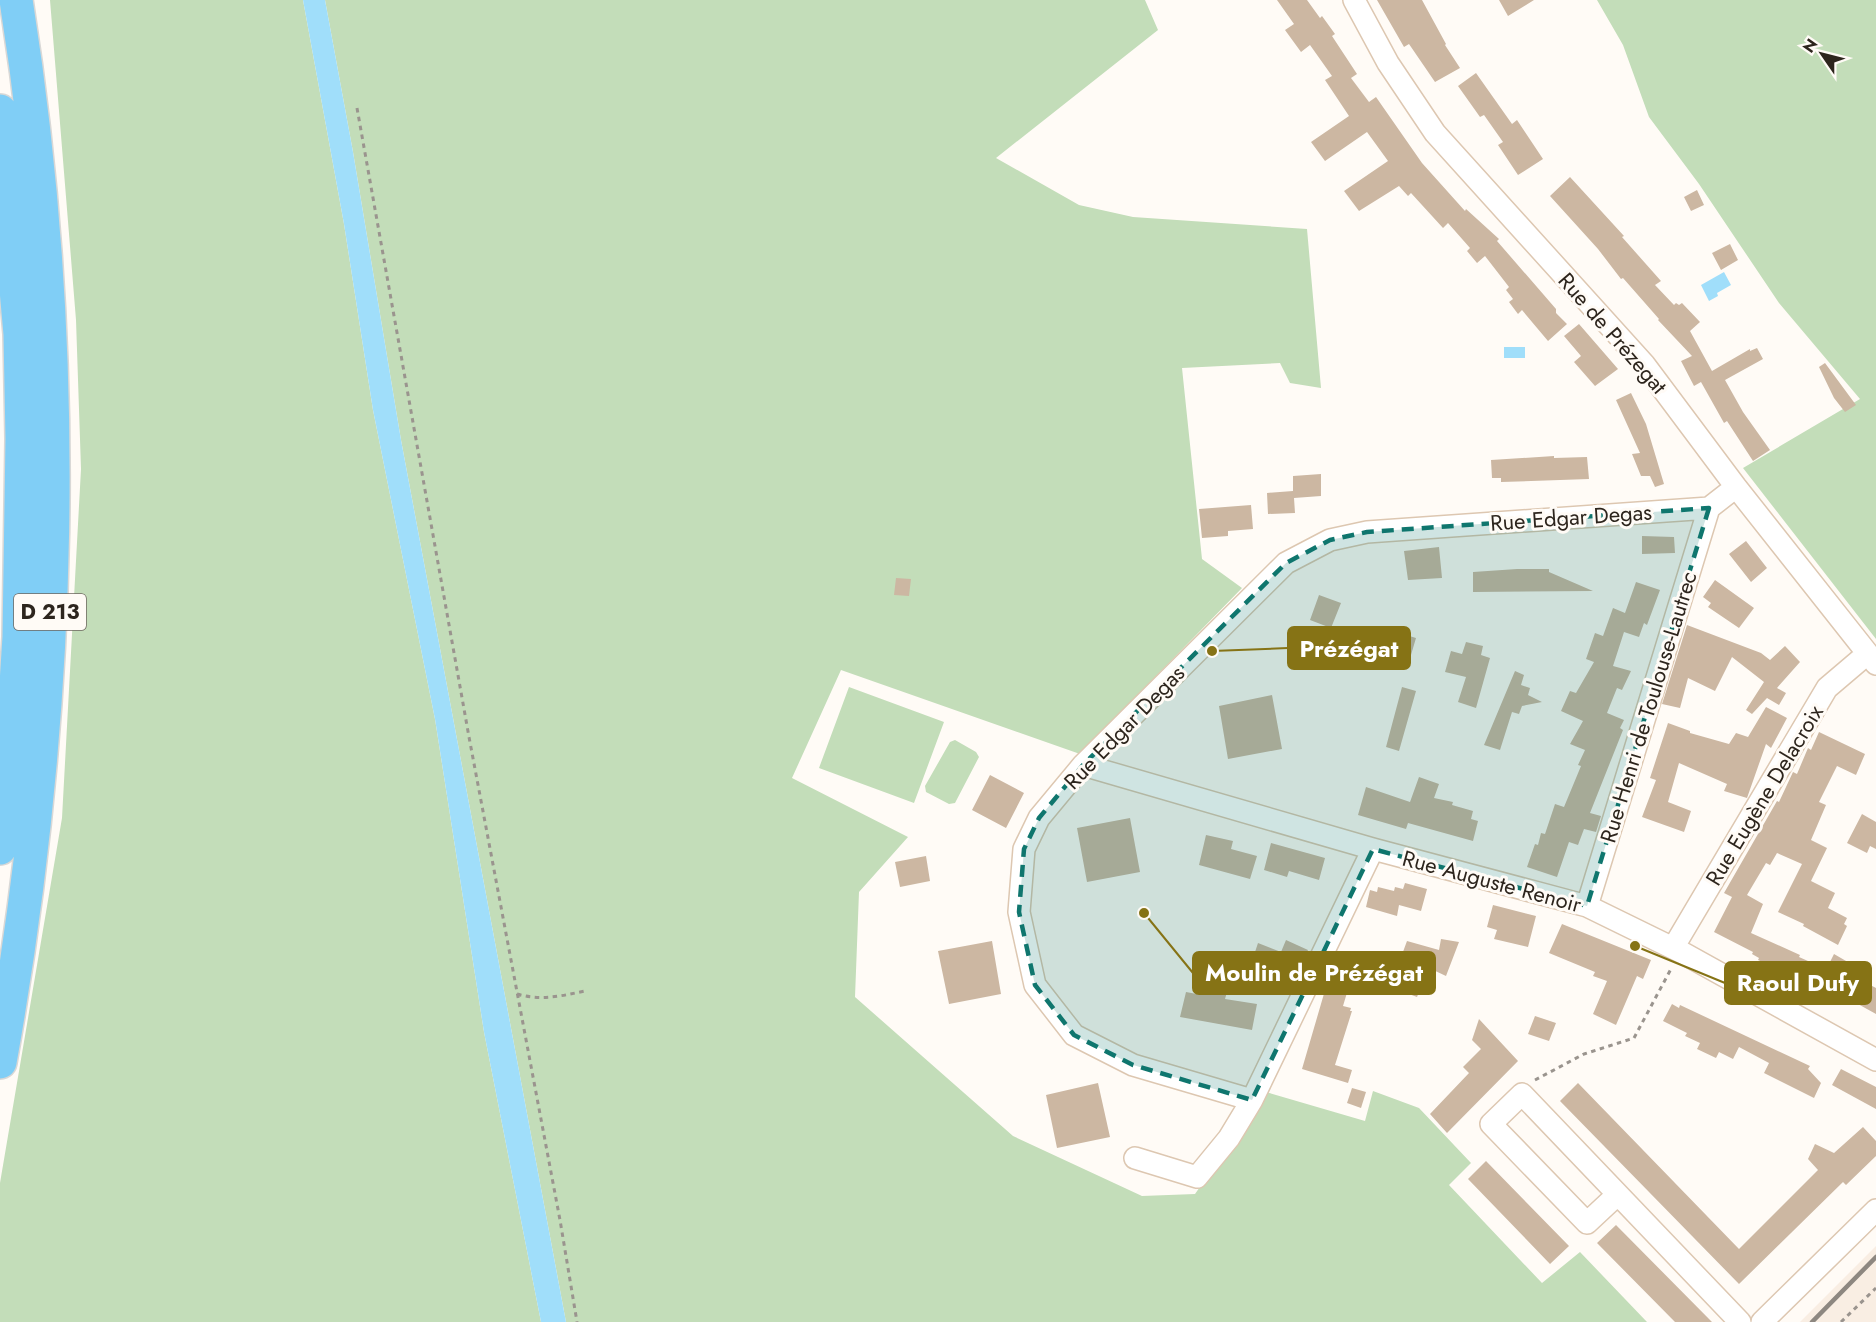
<svg xmlns="http://www.w3.org/2000/svg" width="1876" height="1322" font-family="Jost,sans-serif">
  <style>
    .built { fill: #f9eee3 }
    .green { fill: #c3ddb9 }
    .water { fill: #a0defa }
    .building { fill: #ccb7a2 }
    .lines { fill: none; stroke-linecap: round; stroke-linejoin: round }
    .minor-casing { stroke: #ddc7b1; stroke-width: 24 }
    .trunk-casing { stroke: #d9d8d6; stroke-width: 36 }
    .path { stroke: #9a948e; stroke-width: 3; stroke-dasharray: 4.5 4.5; stroke-linecap: butt }
    .minor { stroke: #fff; stroke-width: 21 }
    .trunk { stroke: #80cef6; stroke-width: 33 }
    .rail { stroke: #8d8780; stroke-width: 4.5 }
    .marked { fill: #0f766e; fill-opacity: 0.2; stroke: #0f766e; stroke-width: 4.5; stroke-dasharray: 12 8; stroke-linejoin: round }
    .labels { text-anchor: middle; stroke-width: 6; stroke-linejoin: round; paint-order: stroke }
    .shield { fill: #fffbf6; stroke: #6c655e; stroke-width: 1.5 }
    .shield-label { font-size: 21px; font-weight: bold; fill: #2d251d }
    .street-label { font-size: 22px; fill: #2d251d; stroke: #fffbf6 }
    .leader { fill: none; stroke: #867315; stroke-width: 2 }
    .callout-dot { fill: #867315; stroke: #fffbf6; stroke-width: 2 }
    .callout { fill: #867315; stroke: #867315; stroke-width: 2 }
    .callout-label { font-size: 24px; text-anchor: middle; font-weight: bold; fill: #fff }
  </style>
  <rect width="100%" height="100%" fill="#fffbf6"/>
  <path class="built" d="M1876,1246V1322H1800Z"/>
  <path class="green" d="M50,0H303L344,224L373,410L435,719L484,1032L541,1322H0V1183L62,818L81,469L76,320Z
    M325,0H1145L1158,30L996,158L1079,205L1133,217L1307,229L1321,388L1290,383L1280,363L1182,368L1202,559L1242,588L1080,754L841,670L792,778L908,837L859,892L855,997L1013,1136L1142,1196L1195,1194L1266,1092L1365,1121L1373,1091L1419,1108L1471,1163L1449,1185L1542,1283L1580,1252L1647,1322H566L401,440L353,152Z
    M1597,0H1876V639L1743,468L1860,399L1779,303L1699,184L1649,117L1623,45Z
    M849,687L944,722L914,803L819,768Z
    M955,740L976,752L979,757L955,803L949,804L926,792L925,786L950,742Z"/>
  <path class="water" d="M303,0H325L353,152L401,440L566,1322H541L484,1032L435,719L373,410L344,224Z
    M1724,272L1731,285L1717,293L1718,296L1709,301L1701,285Z
    M1504,347H1525V358H1504Z"/>
  <path class="building" d="M1277,0H1307L1320,18L1322,16L1335,34L1332,36L1357,74L1351,78L1369,102L1376,97L1422,163L1465,211L1466,209L1499,239L1497,241L1556,309V313L1567,324L1548,341L1522,310L1518,314L1509,302L1513,299L1506,290L1509,287L1485,256L1477,263L1467,251L1470,248L1448,223L1443,228L1411,193L1408,196L1399,186L1359,211L1344,191L1388,161L1367,132L1325,161L1311,142L1349,116L1325,80L1332,76L1310,45L1301,52L1285,30L1294,24Z
    M1377,0H1422L1446,44L1445,45L1460,68L1435,82L1409,44L1404,47Z
    M1499,0H1534L1508,16Z
    M1476,73L1512,124L1517,120L1543,159L1518,175L1498,145L1503,142L1484,115L1480,117L1458,86Z
    M1570,177L1624,236L1622,237L1661,281L1655,285L1674,305L1676,303L1679,305L1682,303L1700,322L1690,331L1712,371L1750,349V351L1757,348L1763,359L1725,380L1743,412L1770,450L1753,461L1727,421L1724,423L1701,382L1694,386L1681,361L1692,356L1658,320L1659,319L1623,278L1621,279L1598,249L1550,196Z
    M1697,190L1704,205L1691,211L1684,197Z
    M1730,244L1738,260L1721,270L1712,253Z
    M1579,324L1618,369L1595,386L1574,362L1581,356L1564,336Z
    M1825,363L1856,405L1845,412L1834,398L1819,367Z
    M1631,393L1646,424L1664,484L1655,487L1650,476H1641L1632,454L1640,453L1616,400Z
    M1554,456V458L1587,457L1589,479L1501,482V478H1492L1491,460Z
    M1321,474V496L1294,498L1295,513L1268,514L1267,493L1293,491V476Z
    M1251,505L1253,529L1228,531V536L1202,538L1199,509Z
    M1642,536L1674,537L1675,553L1642,554Z
    M1746,541L1767,568L1751,582L1729,554Z
    M1439,547L1442,578L1408,580L1404,551Z
    M1517,569H1549V572L1593,591L1473,592V572Z
    M896,578L911,579L909,596L894,595Z
    M1715,580L1754,608L1739,628L1708,607L1711,603L1703,597Z
    M1636,582L1660,590L1647,625L1644,623L1639,637L1624,632L1613,666L1631,671L1622,690L1617,688L1607,713L1624,720L1620,728L1623,730L1590,813L1601,816L1596,832L1584,829L1578,845L1569,842L1557,877L1527,867L1535,844L1538,845L1541,833L1545,834L1555,804L1564,807L1581,766L1578,765L1585,750L1570,744L1583,721L1561,711L1570,691L1576,693L1594,662L1586,659L1595,633L1603,636L1613,608L1625,613Z
    M1319,595L1341,603L1331,628L1310,620Z
    M1687,625L1761,653L1770,660L1785,646L1800,662L1777,688L1786,693L1779,705L1767,698L1752,714L1746,710L1764,682L1732,657L1715,691L1688,678L1680,708L1662,704Z
    M1364,627L1379,632L1380,627L1416,638L1411,655L1398,651L1396,655L1374,648L1372,651L1358,647Z
    M1466,642L1483,646L1481,655L1490,658L1476,708L1458,702L1466,677L1445,672L1451,651L1462,654Z
    M1515,671L1524,675L1521,685L1530,688L1528,695L1542,702L1522,706L1519,714L1512,712L1500,750L1484,745Z
    M1402,687L1416,691L1399,751L1386,747Z
    M1272,695L1282,749L1228,759L1219,706Z
    M1766,707L1787,718L1771,748L1766,744L1747,798L1724,791L1727,784L1679,763L1668,802L1691,811L1684,832L1642,817L1656,780L1650,778L1668,723L1690,731V733L1729,744L1736,733L1748,737Z
    M1819,732L1865,754L1856,775L1837,766L1819,802L1826,805L1811,840L1827,848L1811,881L1835,893L1828,908L1847,918L1844,924L1847,926L1838,945L1803,926L1804,924L1778,912L1802,864L1777,853L1770,865L1766,863L1747,895L1763,904L1751,933L1800,955L1799,957L1808,961L1796,984L1780,976L1782,971L1758,960L1759,958L1752,954L1753,952L1714,932L1732,897L1724,893L1777,801L1779,802L1793,772L1797,774L1808,748L1811,750Z
    M990,775L1024,793L1006,828L972,810Z
    M1419,777L1439,784L1434,798L1453,802L1452,805L1473,811L1471,819L1478,821L1473,841L1408,823L1406,829L1358,815L1366,787L1410,802Z
    M1862,814L1876,822V849L1870,846L1867,853L1847,843Z
    M1130,818L1140,872L1087,882L1077,828Z
    M1206,835L1233,841L1231,849L1257,856L1250,879L1199,865Z
    M1271,843L1325,858L1319,880L1289,871L1287,877L1264,870Z
    M926,856L930,881L900,887L895,862Z
    M1405,883L1427,889L1421,911L1399,905L1397,916L1366,907L1370,890L1377,892L1378,887L1394,891L1395,887L1403,889Z
    M1493,905L1536,916L1528,947L1494,939L1497,930L1487,927Z
    M1562,924L1651,960L1643,979L1637,976L1616,1025L1593,1014L1607,981L1593,976L1595,972L1549,953Z
    M1441,939L1459,942L1446,976L1429,968L1417,997L1390,987L1407,941L1439,950Z
    M1286,940L1308,950L1292,985L1265,972L1267,966L1252,961L1258,943L1281,952Z
    M992,941L1001,994L949,1004L938,951Z
    M1834,954L1853,965L1849,974L1876,988V1014L1838,993L1842,986L1823,976Z
    M1217,958L1235,964L1225,999L1257,1004L1252,1030L1180,1017L1186,992L1202,995L1207,968L1214,970Z
    M1328,980L1349,986L1343,1006L1351,1008L1350,1011H1352L1335,1065L1352,1070L1348,1083L1302,1069Z
    M1672,1004L1679,1008L1680,1005L1810,1066L1808,1069L1821,1083L1814,1098L1764,1073L1769,1063L1739,1047L1733,1059L1719,1052L1716,1058L1697,1049L1700,1043L1685,1036L1687,1033L1663,1021Z
    M1535,1016L1556,1023L1549,1041L1528,1034Z
    M1479,1019L1518,1061L1447,1133L1430,1114L1469,1073L1463,1067L1481,1049L1472,1040Z
    M1841,1069L1876,1087V1109L1832,1085Z
    M1098,1083L1110,1137L1057,1148L1046,1095Z
    M1578,1083L1739,1249L1818,1170L1808,1159L1815,1144L1834,1153L1863,1127L1876,1141V1156L1846,1185L1843,1182L1739,1284L1560,1101Z
    M1352,1088L1366,1092L1361,1108L1347,1103Z
    M1486,1161L1569,1246L1550,1264L1468,1179Z
    M1616,1225L1712,1322H1675L1597,1243Z"/>
  <g class="lines">
    <defs>
      <path id="minor" d="M1354,0L1388,63L1435,133L1644,364L1736,487L1876,664
        M1083,765L1373,849L1587,906L1683,953L1876,1060
        M1587,906L1709,508
        M1673,948L1827,688L1867,654
        M1252,1100L1133,1065L1074,1035L1035,985L1019,912L1024,849L1039,818L1083,765L1286,563L1330,540L1367,532L1709,508L1736,487
        M1135,1158L1197,1177L1229,1138L1252,1100L1373,849
        M1617,1195L1587,1223L1491,1124L1522,1094L1740,1322
        M1762,1322L1876,1210"/>
      <path id="trunk" d="M0,111L20,334L22,439L19,637L12,746L0,848
        M0,1062C63,711 72,352 16,0"/>
    </defs>
    <use href="#minor" class="minor-casing"/>
    <use href="#trunk" class="trunk-casing"/>
    <path class="path" d="M357,108L469,737L560,1220L577,1322
      M517,994C541,1001 561,996 585,991
      M1535,1080L1584,1054L1634,1038L1672,967
      M1841,1322L1876,1288"/>
    <use href="#minor" class="minor"/>
    <use href="#trunk" class="trunk"/>
    <path class="rail" d="M1812,1322L1876,1257"/>
  </g>
  <path class="marked" d="M1709,508L1587,906L1373,849L1252,1100L1133,1065L1074,1035L1035,985L1019,912L1024,849L1039,818L1083,765L1286,563L1330,540L1367,532Z"/>
  <g class="labels">
    <rect class="shield" x="14" y="594" width="72" height="36" rx="4.5"/>
    <g class="shield-label">
      <text x="50" y="619">D 213</text>
    </g>
    <g class="street-label">
      <text transform="translate(1613 333) rotate(49)" y="8">Rue de Prézegat</text>
      <text transform="translate(1571 517) rotate(-4)" y="8">Rue Edgar Degas</text>
      <text transform="translate(1648 707) rotate(-73)" y="8">Rue Henri de Toulouse-Lautrec</text>
      <text transform="translate(1124 727) rotate(-46)" y="8">Rue Edgar Degas</text>
      <text transform="translate(1764 795) rotate(-59)" y="8">Rue Eugène Delacroix</text>
      <text transform="translate(1492 881) rotate(15)" y="8">Rue Auguste Renoir</text>
    </g>
  </g>
  <path class="leader" d="M1212 651L1288 648M1144 913L1193 973M1635 946L1725 983"/>
  <g class="callout-dot">
    <circle cx="1212" cy="651" r="6"/>
    <circle cx="1144" cy="913" r="6"/>
    <circle cx="1635" cy="946" r="6"/>
  </g>
  <g class="callout">
    <rect x="1288" y="627" width="122" height="42" rx="6"/>
    <rect x="1193" y="952" width="242" height="42" rx="6"/>
    <rect x="1725" y="962" width="146" height="42" rx="6"/>
  </g>
  <g class="callout-label">
    <text x="1349" y="657">Prézégat</text>
    <text x="1314" y="981">Moulin de Prézégat</text>
    <text x="1798" y="991">Raoul Dufy</text>
  </g>
  <g transform="translate(1822 54) rotate(305)" stroke="#fffbf6" stroke-width="4.5" paint-order="stroke">
  <path d="M0-4.5L10 22L0 15L-10 22Z" fill="#2d251d"/>
  <text y="-9" font-size="16" font-weight="bold" text-anchor="middle" fill="#2d251d">N</text>
  </g>
</svg>
